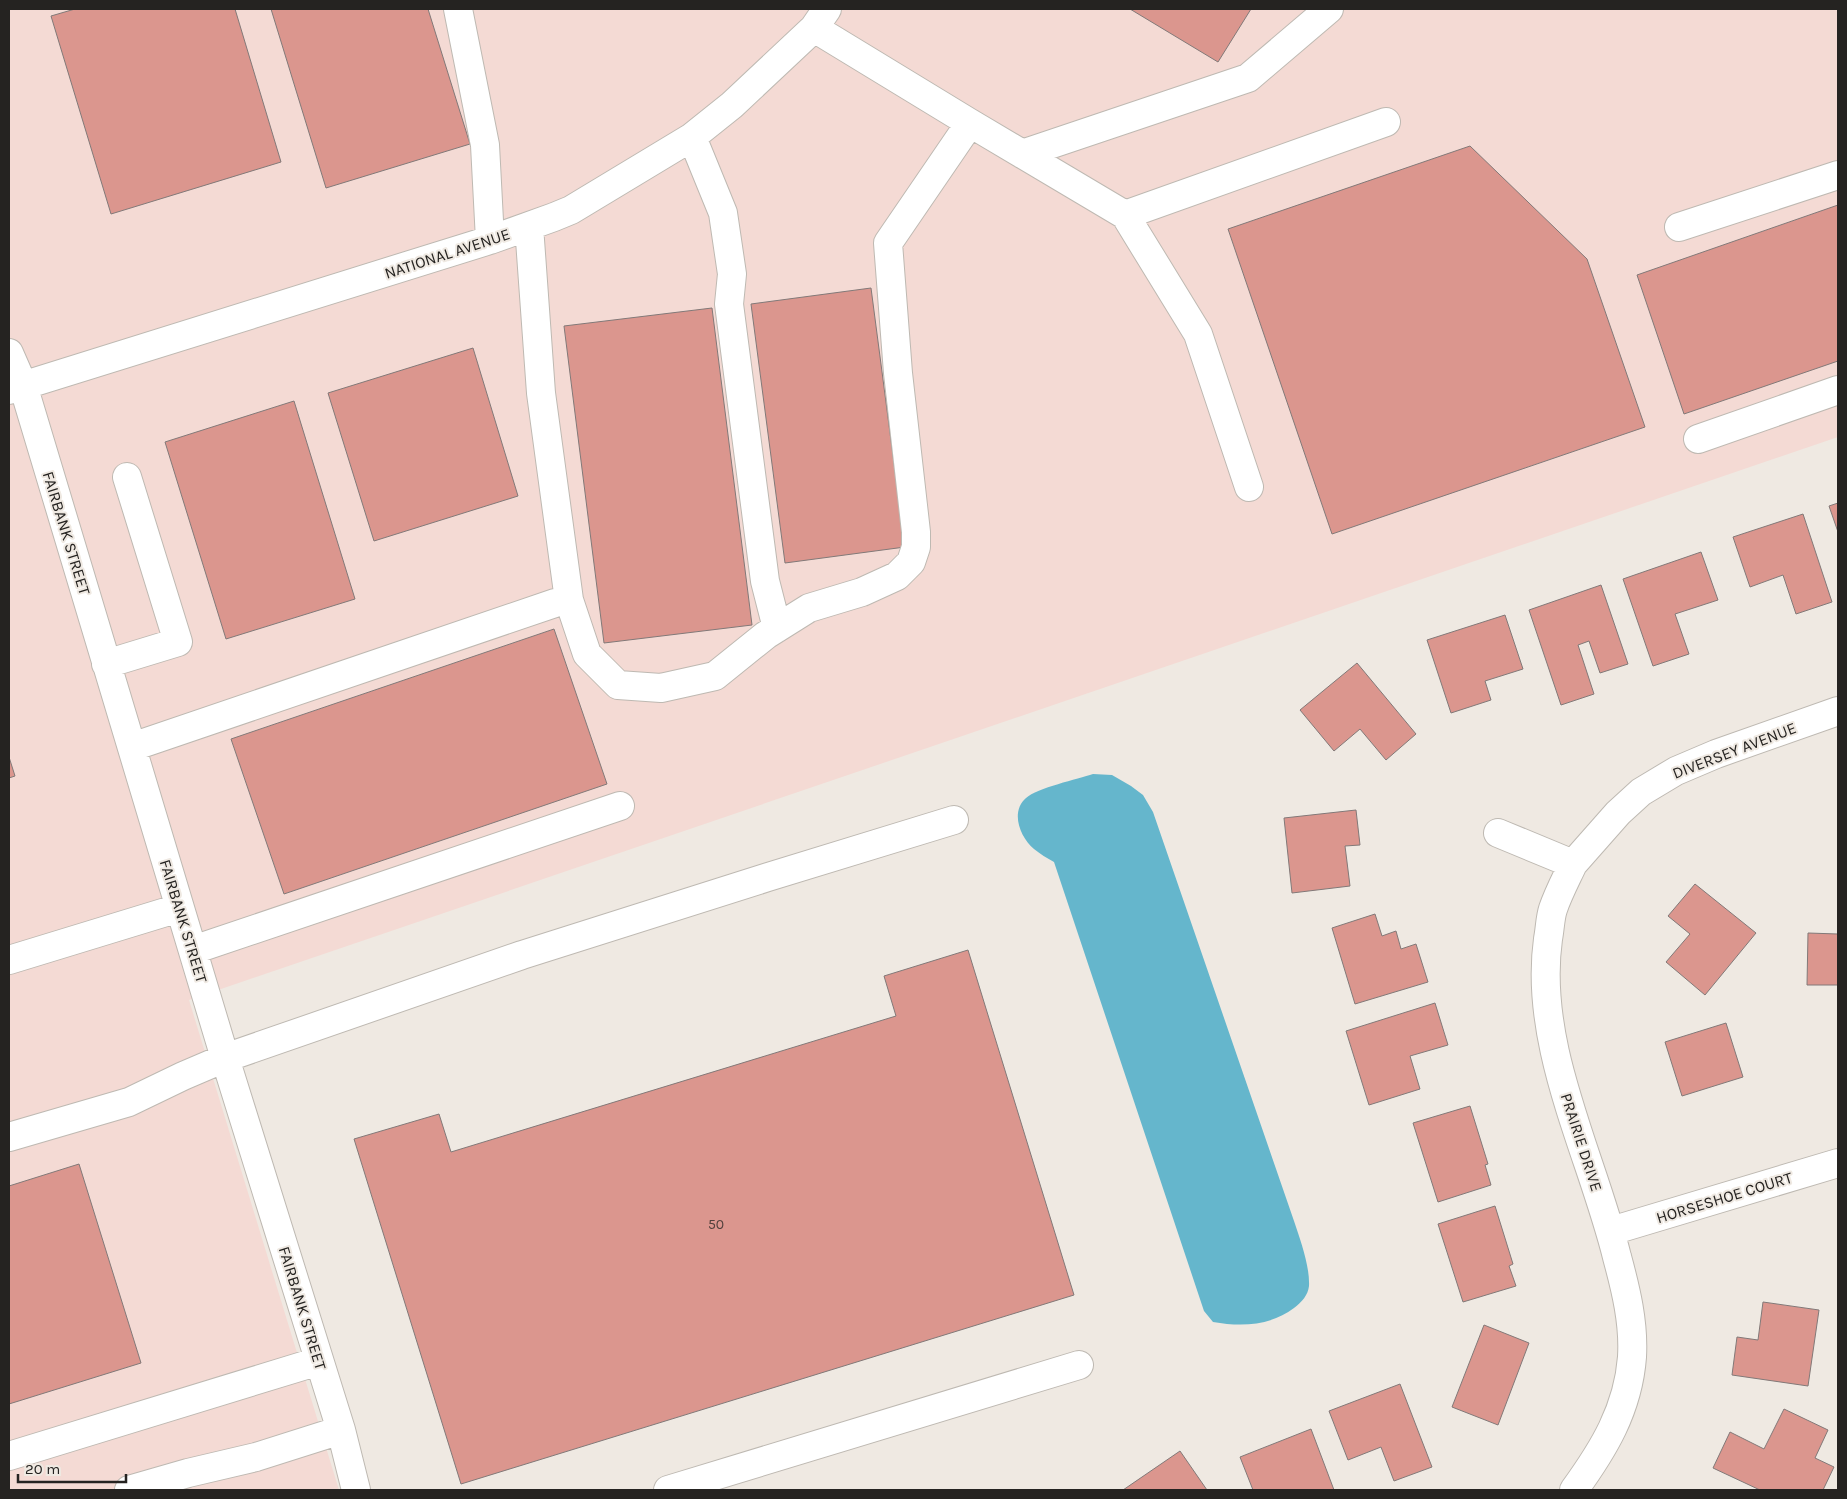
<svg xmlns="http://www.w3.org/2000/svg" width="1847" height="1499" font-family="Karla,sans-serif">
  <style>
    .industrial { fill: #f4dad4 }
    .water { fill: #65b6cc }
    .building { fill: #db968e; stroke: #827978 }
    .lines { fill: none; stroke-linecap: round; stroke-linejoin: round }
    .minor-casing { stroke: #beb9b2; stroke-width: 30 }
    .minor { stroke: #fff; stroke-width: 28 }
    .labels { text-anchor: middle; stroke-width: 4; stroke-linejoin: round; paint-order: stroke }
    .number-label { font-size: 14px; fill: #52403c }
    .street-label { font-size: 16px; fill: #252321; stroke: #efe9e2 }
  </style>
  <rect width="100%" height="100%" fill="#efe9e2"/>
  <path class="industrial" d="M9,9H1838V437L189,1000L339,1490H9Z"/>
  <path class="water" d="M1093,774L1112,775L1131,786L1143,795L1153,812L1294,1221C1300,1239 1310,1266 1309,1286C1308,1295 1302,1302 1294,1308C1270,1326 1242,1327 1213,1322L1204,1311L1054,862C1047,858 1040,854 1034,849C1020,837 1010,812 1026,798C1037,788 1078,779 1093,774Z"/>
  <path class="building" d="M75,9H235L281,162L111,214L51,16Z
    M271,9H428L470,144L326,188Z
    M1130,9H1251L1218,62Z
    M1470,146L1587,259L1645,427L1332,534L1228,229Z
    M1838,205V361L1684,414L1637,275Z
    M871,288L905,547L785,563L751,304Z
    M712,308L752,625L604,643L564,326Z
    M473,348L518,496L374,541L328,393Z
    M294,401L355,599L226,639L165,442Z
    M1838,503V532L1829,506Z
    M1803,514L1832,602L1796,614L1783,575L1750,587L1733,537Z
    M1701,552L1718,600L1675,614L1689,654L1653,666L1623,579Z
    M1601,585L1628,664L1600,673L1589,641L1578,645L1594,694L1561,705L1529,610Z
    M1505,615L1523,669L1485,681L1491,700L1451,713L1427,640Z
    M554,629L607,784L284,894L231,739Z
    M1357,663L1416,734L1386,760L1360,729L1334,751L1300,710Z
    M9,757L15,776L9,778Z
    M1356,810L1360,845L1345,846L1350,886L1292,893L1284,818Z
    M1695,884L1756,933L1705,995L1666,962L1690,934L1668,916Z
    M1375,914L1382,936L1396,931L1401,949L1416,944L1428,982L1355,1004L1332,928Z
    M1808,933L1838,934V985H1807Z
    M968,950L1074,1295L461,1484L354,1139L439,1114L451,1152L896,1016L884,976Z
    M1435,1003L1448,1045L1410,1056L1420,1089L1369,1105L1346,1031Z
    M1726,1023L1743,1077L1682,1096L1665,1042Z
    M1470,1106L1488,1164L1485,1165L1491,1185L1438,1202L1413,1123Z
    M79,1164L141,1363L9,1404V1186Z
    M1495,1206L1513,1264L1509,1266L1516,1286L1463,1302L1438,1224Z
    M1763,1302L1819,1310L1808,1386L1732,1375L1737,1337L1758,1340Z
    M1484,1325L1529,1343L1498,1425L1452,1407Z
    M1400,1384L1432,1467L1394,1481L1381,1447L1348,1460L1329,1411Z
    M1784,1409L1828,1430L1815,1458L1834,1467L1823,1490H1760L1713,1468L1730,1432L1764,1449Z
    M1311,1429L1334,1490H1253L1240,1457Z
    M1180,1451L1207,1490H1123Z"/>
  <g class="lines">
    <defs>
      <path id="minor" d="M458,9L485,145L490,240
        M814,28L970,123L1125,215L1198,334L1249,487
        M692,137L723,213L732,274L729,304L765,581L777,628
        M1022,154L1248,78L1329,9
        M1125,215L1386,122
        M529,226L541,393L569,600L587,654L618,685L661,688L715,676L766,635L809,608L862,592L897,576L911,562L916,547V532L898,373L888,243L970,123
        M1679,227L1838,175
        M9,353L23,385L225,1058L341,1430L356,1490
        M9,390L490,240L554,217L571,210L692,137L732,105L814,28L827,9
        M1698,439L1838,390
        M106,664L178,642L127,477
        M132,747L555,603
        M1498,833L1573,864C1566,879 1558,894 1553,909C1550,918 1550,929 1548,939C1533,1046 1592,1155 1617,1257C1626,1290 1634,1323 1632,1357C1628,1410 1603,1450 1574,1490
        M1573,864L1618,813L1641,792L1676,771L1716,754L1838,711
        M193,950L620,806
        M9,960L179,908
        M9,1137L129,1102L183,1076L225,1058L522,955L768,877L954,820
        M1611,1231L1838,1163
        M9,1456L319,1361
        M129,1490L188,1473L256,1457L341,1430
        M668,1490L1079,1365"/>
    </defs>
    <use href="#minor" class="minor-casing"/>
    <use href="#minor" class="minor"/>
  </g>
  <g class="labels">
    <g class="number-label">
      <text x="716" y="1229">50</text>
    </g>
    <g class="street-label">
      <text transform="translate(447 253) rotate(-18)" y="6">NATIONAL AVENUE</text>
      <text transform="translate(67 533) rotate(73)" y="6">FAIRBANK STREET</text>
      <text transform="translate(1734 750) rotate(-21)" y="6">DIVERSEY AVENUE</text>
      <text transform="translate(184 921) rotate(73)" y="6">FAIRBANK STREET</text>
      <text transform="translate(1582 1142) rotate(72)" y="6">PRAIRIE DRIVE</text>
      <text transform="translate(1724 1197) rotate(-17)" y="6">HORSESHOE COURT</text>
      <text transform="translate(303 1308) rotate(73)" y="6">FAIRBANK STREET</text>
    </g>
  </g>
  <rect width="1847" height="1499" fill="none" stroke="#252321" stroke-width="20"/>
  <path d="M18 1474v8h108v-8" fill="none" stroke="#252321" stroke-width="2.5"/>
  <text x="25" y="1474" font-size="15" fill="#252321" stroke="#efe9e2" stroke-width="4" paint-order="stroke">20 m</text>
</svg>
